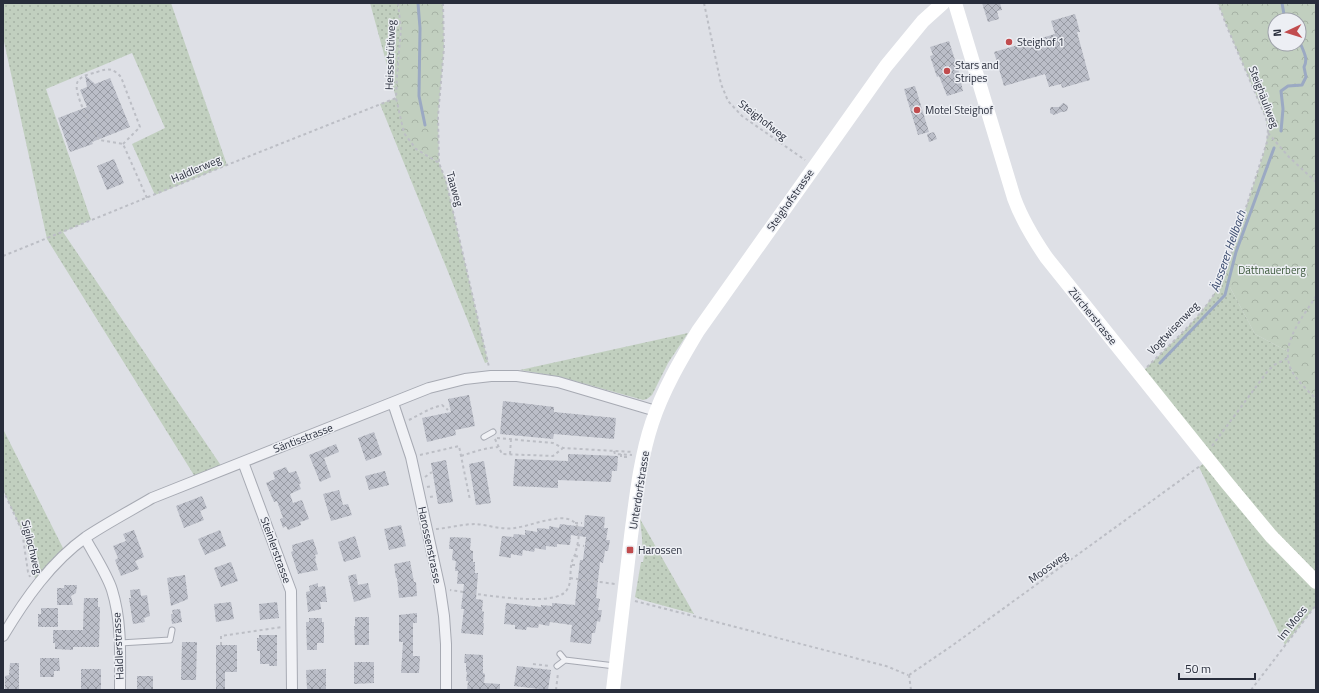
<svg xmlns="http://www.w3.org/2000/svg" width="1319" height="693" font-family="'Titillium Web',sans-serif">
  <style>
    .green { fill: url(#green-dots) }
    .forest { fill: url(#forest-crowns); fill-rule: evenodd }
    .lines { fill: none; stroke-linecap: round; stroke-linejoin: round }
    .stream { stroke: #9ba9c3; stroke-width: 3 }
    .building { fill: url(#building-cross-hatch) }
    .lane-casing { stroke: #a7aab3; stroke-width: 7 }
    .street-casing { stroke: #a7aab3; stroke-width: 12 }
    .path { stroke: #bcbec5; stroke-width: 2; stroke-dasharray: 3 3; stroke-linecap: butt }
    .lane { stroke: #f0f1f5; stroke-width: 5 }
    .street { stroke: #f0f1f5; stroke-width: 10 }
    .secondary { stroke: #fff; stroke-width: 14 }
    .poi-dot { fill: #c14c4e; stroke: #edeff4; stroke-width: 1.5 }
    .labels { text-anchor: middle; stroke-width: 3; stroke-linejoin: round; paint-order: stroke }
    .poi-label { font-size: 11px; fill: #282d3b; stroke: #edeff4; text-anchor: start }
    .street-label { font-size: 11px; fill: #282d3b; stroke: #edeff4 }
    .park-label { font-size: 11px; fill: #385537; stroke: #edeff4 }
    .water-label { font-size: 12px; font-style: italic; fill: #36476b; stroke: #edeff4 }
  </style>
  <defs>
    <pattern id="green-dots" width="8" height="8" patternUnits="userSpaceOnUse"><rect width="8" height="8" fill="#c1cfbf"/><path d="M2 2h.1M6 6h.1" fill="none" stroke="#a6b2a5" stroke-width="1.8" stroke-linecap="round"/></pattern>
    <pattern id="forest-crowns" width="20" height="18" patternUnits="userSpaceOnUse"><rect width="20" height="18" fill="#c1cfbf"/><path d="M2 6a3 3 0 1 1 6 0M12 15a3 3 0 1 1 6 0" fill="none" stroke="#a6b2a5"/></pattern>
    <pattern id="building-cross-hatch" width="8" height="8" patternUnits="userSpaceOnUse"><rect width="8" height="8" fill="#bbbec8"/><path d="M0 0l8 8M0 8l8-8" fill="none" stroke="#989ba4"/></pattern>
  </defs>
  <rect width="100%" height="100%" fill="#dee0e6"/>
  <path class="green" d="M3,3H171L227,165L155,195L132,144L165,128L132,53L46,89L91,220L63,232L224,470L197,480L47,239L3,37Z
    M370,3H398L401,29L397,75L416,149L439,163L446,181L488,362L485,363L380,104L396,98Z
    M1224,276L1255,334L1287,351C1287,372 1303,385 1316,399V605L1285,645L1199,467L1208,460L1140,374C1170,344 1206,315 1224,276Z
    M688,333L668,363L652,395L647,399L643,400L557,376L520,370Z
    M3,429L66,554L37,585L22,531L3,490Z
    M640,519L694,614L639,599L635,597L641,562H643L645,551L642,550C643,540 641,530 640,519Z"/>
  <path class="forest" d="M398,3H443L444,48L438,116L439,163L416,149L404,133L396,98L397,75L401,29Z
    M1218,3H1316V399C1303,385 1287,372 1287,351L1255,334L1224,276L1264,152L1268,133L1266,118L1227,27ZM1275,20H1299V44H1275Z"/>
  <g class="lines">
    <path class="stream" d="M418,3L420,28L419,96L425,125
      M1282,3L1285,20
      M1281,131L1283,109L1281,91L1288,86L1302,85L1306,77L1304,67C1309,58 1302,49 1299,40
      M1160,363L1225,295L1236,252L1274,148"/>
  </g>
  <path class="building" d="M982,3H1000L1002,10L997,11L999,19L988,22Z
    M1075,14L1080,32H1077L1090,80L1062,88L1061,84L1049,87L1045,74L1004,86L994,52L1055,34L1051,21Z
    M949,41L962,82H961L963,91L947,96L939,76L937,77L930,56L933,55L930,47Z
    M85,75L95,84L110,78L130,127L92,142L93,144L70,152L58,118L87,107L80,90L87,87Z
    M915,86L929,132L918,135L904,89Z
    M1063,103L1067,105L1068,107L1067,111L1063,112H1061L1054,115L1050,113V108L1052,107H1059Z
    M934,132L937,139L929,142L927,134Z
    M114,159L124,183L107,190L97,166Z
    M469,395L475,426L455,430L456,435L427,442L422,418L451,412L448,399Z
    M503,401L554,407V412L616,418L614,439L554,434L553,439L500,434Z
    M374,432L382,455L366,461L358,438Z
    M336,444L339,452L324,458L331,477L320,482L309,455Z
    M568,454L618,456L617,471H612L611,482L558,480V488L513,486L515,459L568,461Z
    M446,460L453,502L438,504L431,463Z
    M484,461L491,503L476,505L469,464Z
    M286,467L289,473L296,471L301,483L299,484L301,489L290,494L293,503L302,500L309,519L300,522L301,525L288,530L286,526L283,528L280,519L283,518L277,501L274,502L266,483L275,479L273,472Z
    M385,471L389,485L369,490L365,476Z
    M339,490L343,505L348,504L352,515L331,521L323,494Z
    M202,496L207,508L200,511L204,520L184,528L176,506Z
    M585,515L605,517L604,528H608L606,540H610L608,551H605L603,563L600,562L596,598L600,599L598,610H602L600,622L597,621L595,633H592L591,644L570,642L572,625L550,622L549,626L539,624L538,628L527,627L526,630L515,629V625L504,624L506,603L541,607V605L552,606V603L575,605L580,560H583L586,537L571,535L570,545L557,544V547L546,546V550L535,548L534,552L523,550L522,556L511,554V558L499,556L502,536L513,537L514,534L525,535V530L537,532V528L549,529V526L559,528L560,524L584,527Z
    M401,525L406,546L389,550L384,529Z
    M134,530L144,557L135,561L139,569L121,576L115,560L118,558L113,546L126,541L123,534Z
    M220,530L226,546L205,555L198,539Z
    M355,536L361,557L344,562L338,542Z
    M450,537L471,538L470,550L473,551V562H475V573H478L476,599L483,600L482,611L484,612L483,623H484L483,635L461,633L464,609H461L464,584H457L458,571H455L456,561L452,560L453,549H449Z
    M313,539L318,554L315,555L316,558L315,559L318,570L298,574L291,552L293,551L292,545Z
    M410,561L414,582H416L417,596L399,598L397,578H396L394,564Z
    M231,562L238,581L221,587L214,568Z
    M356,574L358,585L368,583L371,597L354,602L348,576Z
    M185,575L188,599L171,606L167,578Z
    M318,583V587L325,586L327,602H320L321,609L308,612L306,592L310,591L309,586Z
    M64,585H77L76,593L71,596L73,605H57V588H64Z
    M140,589L141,596L147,595L150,616L144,618L145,622L133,624L129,598H131L130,590Z
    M84,598H98V607H100L99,647H73V650L55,649V643H53V630H83Z
    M231,602L234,619L216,622L214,604Z
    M277,602L279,618L260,620L259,604Z
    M41,608H58V627H38V614H41Z
    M180,609L182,622L172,624L171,614H173L172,610Z
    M417,613V623H413V656H420L419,673H401L403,642H399V615Z
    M355,617H369V645H355L354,626H355Z
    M309,618H322V622H324V643H317V650H307L306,622H309Z
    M259,635H277V666H269V664H260V651H257V638H259Z
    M182,642H197L196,680H181Z
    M216,645H237V672H225V690H216Z
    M465,654L483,655V673L485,674L484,683L500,684V690H467L468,681H466L467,672H466V663H464Z
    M40,658H59L60,671H54V677H40Z
    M354,662H374V683L354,684Z
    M10,663H19V690H5V676L9,675Z
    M517,666L551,670L548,690L514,686Z
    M81,669H101V690H81Z
    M326,669V689H307L306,670Z
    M137,676H153V690H137Z"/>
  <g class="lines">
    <defs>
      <path id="lane" d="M484,437L493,432
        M120,643L170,640L172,630
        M560,654L565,660L615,666
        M557,666L565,660"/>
      <path id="street" d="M393,403L411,457L440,589L444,616L446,644V690
        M243,462L291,591L292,690
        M85,538C93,553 107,574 112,590C122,622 120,656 120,690
        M3,636C25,599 51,562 86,537C107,523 130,511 152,498L429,388L465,379L491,376H517L558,382L656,411"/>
    </defs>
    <use href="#lane" class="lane-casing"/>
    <use href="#street" class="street-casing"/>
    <path class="path" d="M398,3L401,29L397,75L396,98L404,133L416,149L439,163
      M443,3L444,48L438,116L439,163L446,181L489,367
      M704,3L721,84L728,101L742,116L805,160
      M1268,133L1289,157L1316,182
      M123,144L140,127L121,77C113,68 108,68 97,72C91,74 82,75 78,81C71,91 93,129 99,140L123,144L147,198
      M3,256L227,165L396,98
      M1316,296C1302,319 1277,346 1293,373C1299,382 1308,391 1316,399
      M1147,367C1175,339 1208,312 1224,276L1267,142L1268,129L1266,118L1227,27L1218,3
      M409,420L430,409L442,405L448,410
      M497,438L553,443L563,448L633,452
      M495,439L502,454L553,456L563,448
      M1212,446L1267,372L1274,365L1288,358
      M614,451L615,454L632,455
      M510,454L511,439
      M621,454V457H628V455
      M420,455L459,446L470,500
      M461,456C473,452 485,448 498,447
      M425,477L432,472
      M427,487L432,486
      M3,490L22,531L28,572L30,577
      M430,497L435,496
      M575,523H582
      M436,529C449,528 463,524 476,524C488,525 502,530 515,528C530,526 558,514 571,520C583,526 578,541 576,551C576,555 574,555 573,559C568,569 574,585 564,593C547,607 472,593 450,590
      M579,532L584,533
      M577,545L584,546
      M575,556L580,557
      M572,565H577
      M570,578L615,584
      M635,601L886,666L908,675
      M221,645V636L282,627
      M533,664L549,666
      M909,675L953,645L1200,466
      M909,675L911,690
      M556,690L558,673
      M1251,690L1316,605"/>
    <use href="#lane" class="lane"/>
    <use href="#street" class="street"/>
    <path class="secondary" d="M955,3L1014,198C1022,220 1033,238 1046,257L1227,483L1271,536L1316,582
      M613,690C619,639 625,588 631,536C636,499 640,459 652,423C663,390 680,361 698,331L886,66L923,21L943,3"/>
  </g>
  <g class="poi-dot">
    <circle cx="1009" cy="42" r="4"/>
    <circle cx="947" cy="71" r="4"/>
    <circle cx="917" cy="110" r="4"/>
    <rect x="626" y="546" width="8" height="8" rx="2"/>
  </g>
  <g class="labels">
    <g class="poi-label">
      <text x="1017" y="46">Steighof 1</text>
      <text x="955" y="69">Stars and<tspan x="955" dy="13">Stripes</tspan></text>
      <text x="925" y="114">Motel Steighof</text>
      <text x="638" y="554">Harossen</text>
    </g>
    <g class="street-label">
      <text transform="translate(390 55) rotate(-88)" y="4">Heissetrütiweg</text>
      <text transform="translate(1264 97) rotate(69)" y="4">Steighäuliweg</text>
      <text transform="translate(763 120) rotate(38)" y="4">Steighofweg</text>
      <text transform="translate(196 169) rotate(-23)" y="4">Haldlerweg</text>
      <text transform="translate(455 189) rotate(74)" y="4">Taaweg</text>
      <text transform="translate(790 200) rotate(-55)" y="4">Steighofstrasse</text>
      <text transform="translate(1093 316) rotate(51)" y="4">Zürcherstrasse</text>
      <text transform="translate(1173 328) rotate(-46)" y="4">Vogtwisenweg</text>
      <text transform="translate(303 438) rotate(-21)" y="4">Säntisstrasse</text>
      <text transform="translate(639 490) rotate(-81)" y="4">Unterdorfstrasse</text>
      <text transform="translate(430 545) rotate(78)" y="4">Harossenstrasse</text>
      <text transform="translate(32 547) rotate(76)" y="4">Sigilochweg</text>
      <text transform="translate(276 550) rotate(70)" y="4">Steinlerstrasse</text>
      <text transform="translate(1048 567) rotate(-36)" y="4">Moosweg</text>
      <text transform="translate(1292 623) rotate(-52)" y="4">Im Moos</text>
      <text transform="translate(118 646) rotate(-93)" y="4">Haldlerstrasse</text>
    </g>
    <g class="park-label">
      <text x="1272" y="274">Dättnauerberg</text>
    </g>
    <g class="water-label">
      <text transform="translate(1228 251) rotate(-71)" y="4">Äusserer Hellbach</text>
    </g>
  </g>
  <rect width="1319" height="693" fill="none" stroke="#282d3b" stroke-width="8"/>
  <g transform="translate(1287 32) rotate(266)"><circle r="19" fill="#edeff4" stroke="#9ea1aa"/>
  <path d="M0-3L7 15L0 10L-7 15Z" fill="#c14c4e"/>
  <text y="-6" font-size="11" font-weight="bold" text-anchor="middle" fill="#282d3b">N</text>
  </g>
  <path d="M1179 673v6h76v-6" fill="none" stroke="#282d3b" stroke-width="2"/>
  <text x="1185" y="673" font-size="12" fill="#282d3b" stroke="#edeff4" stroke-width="3" paint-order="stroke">50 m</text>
</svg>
